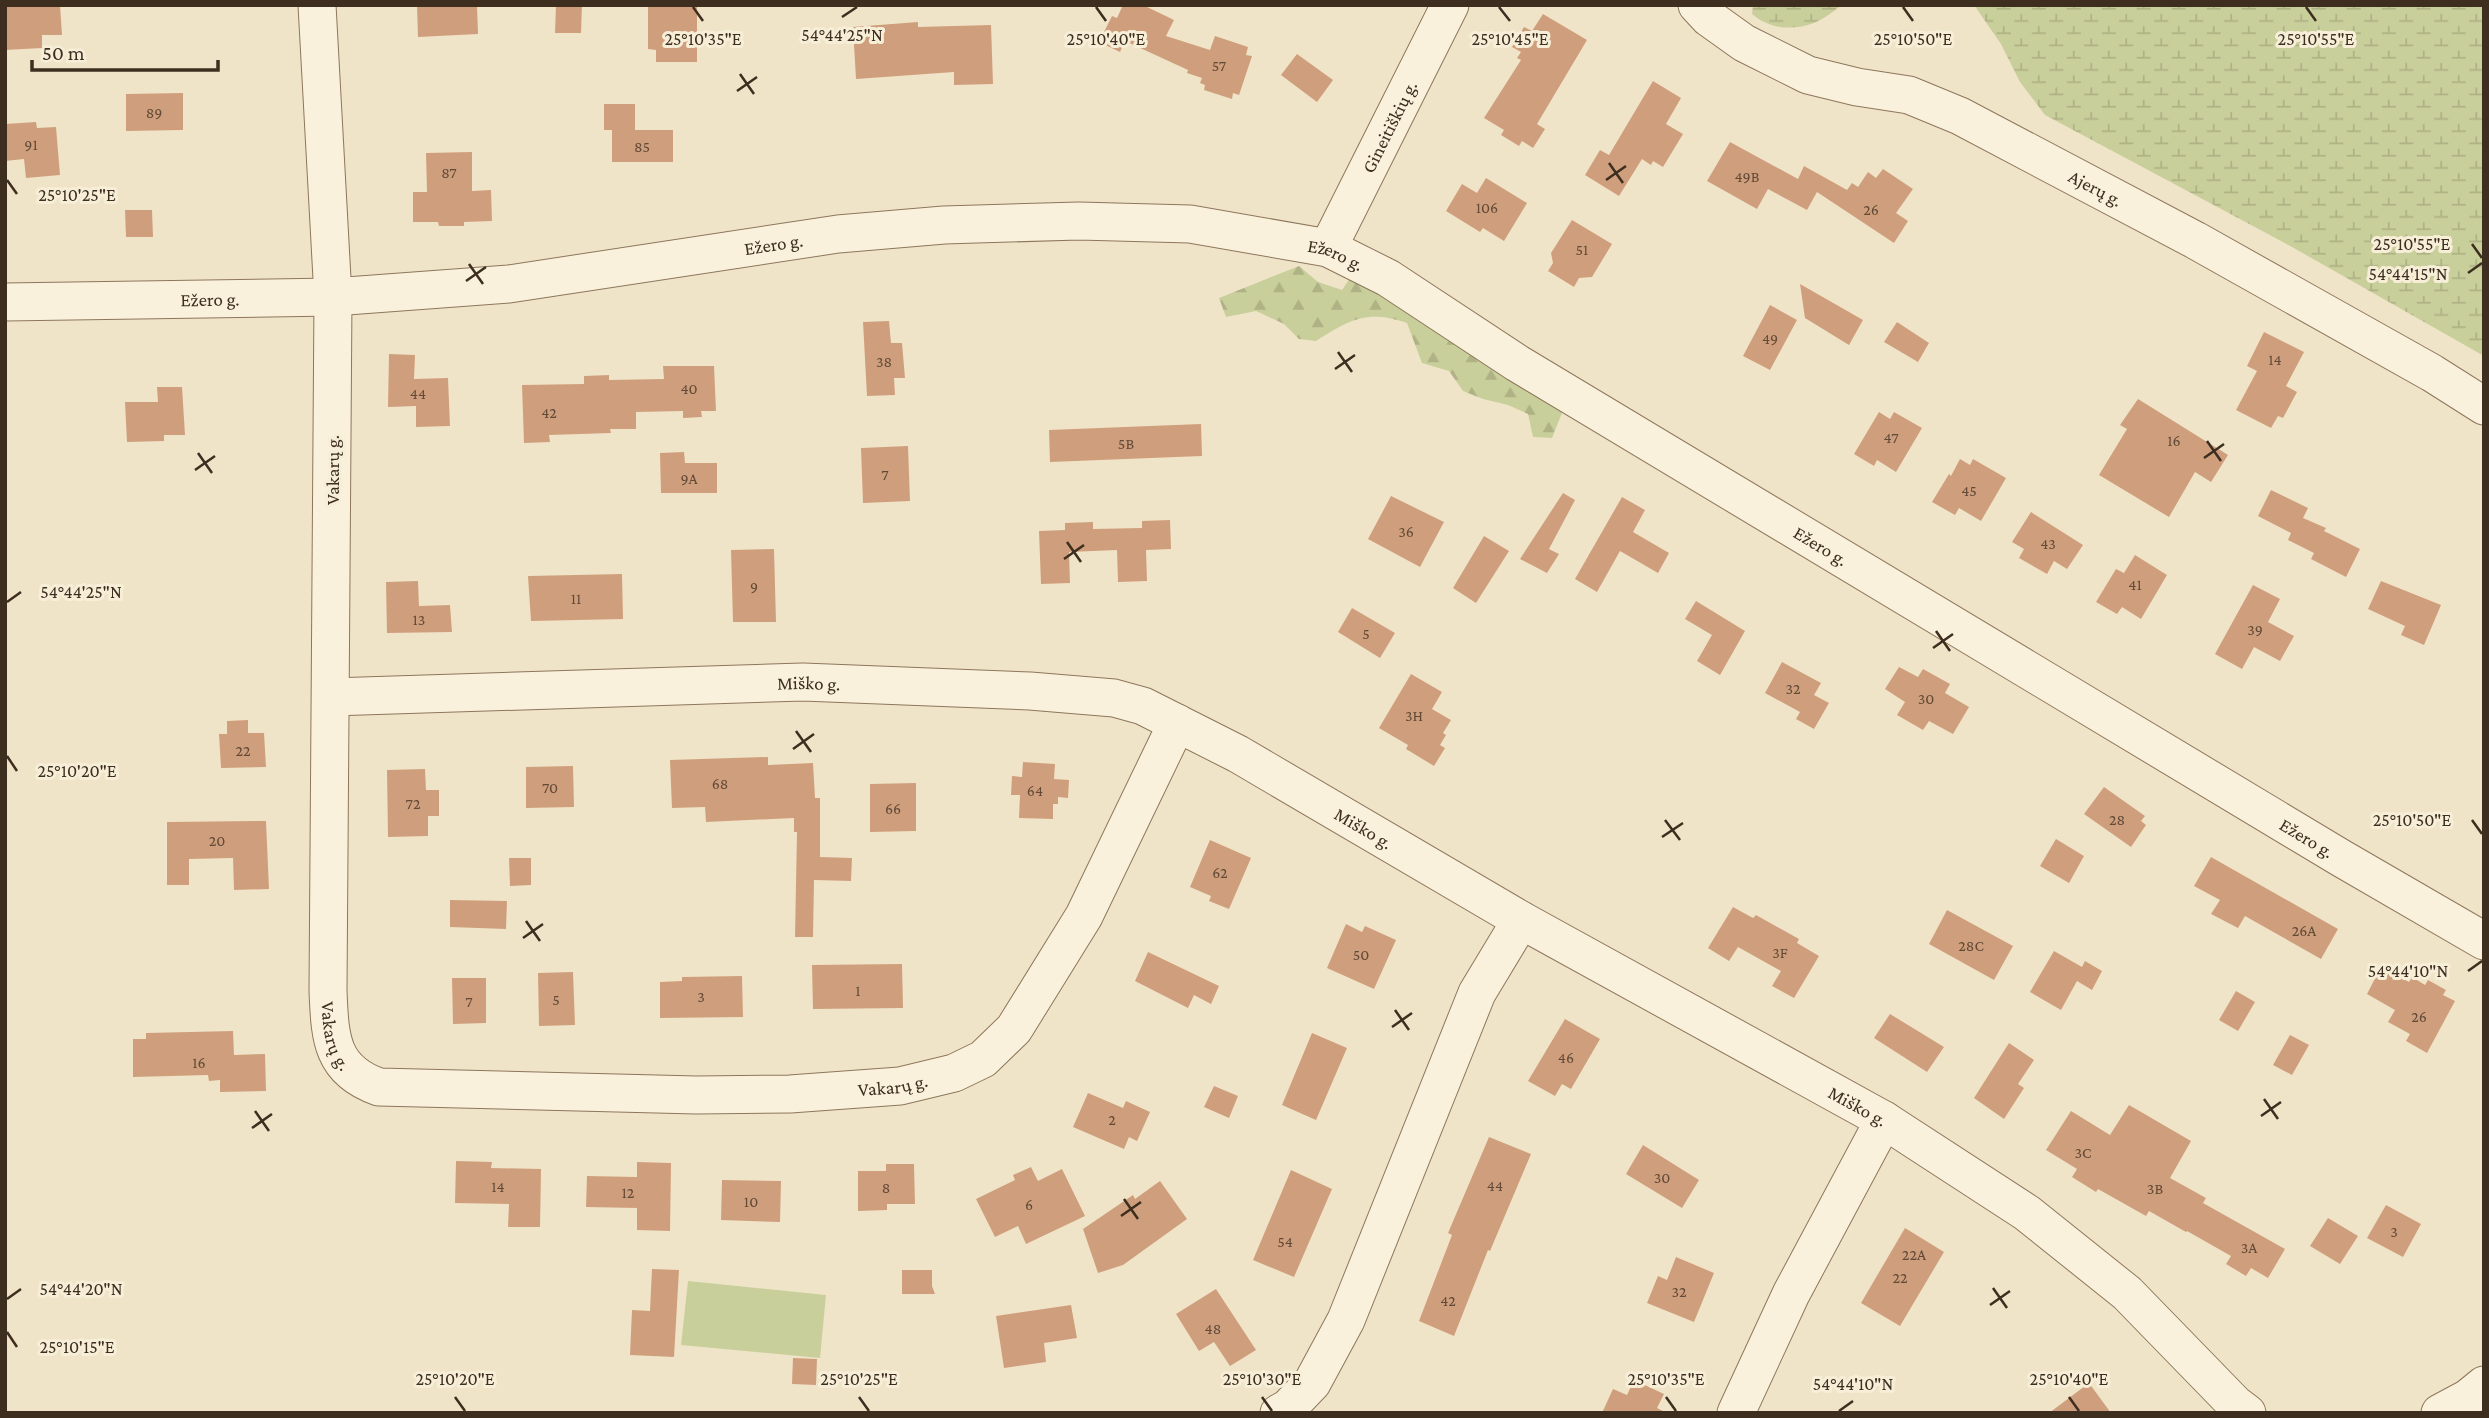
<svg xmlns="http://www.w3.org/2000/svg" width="2489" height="1418" font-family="'Crimson Pro',serif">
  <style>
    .grass { fill: #c9cf9b }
    .forest { fill: url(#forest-firs) }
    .wetland { fill: url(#wetland-marsh) }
    .building { fill: #cf9f7d }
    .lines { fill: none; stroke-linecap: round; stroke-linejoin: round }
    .minor-casing { stroke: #8d765c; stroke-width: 39 }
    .minor { stroke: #faf1dc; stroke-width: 37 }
    .ticks { fill: none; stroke: #3d2e20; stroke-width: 2.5 }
    .labels { text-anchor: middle; stroke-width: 6; stroke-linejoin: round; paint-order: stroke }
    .number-label { font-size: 16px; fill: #624a37 }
    .street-label { font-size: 19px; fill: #3d2e20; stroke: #f7eed8 }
    .ticks-label { font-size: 18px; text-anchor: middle; fill: #3d2e20; stroke: #f7eed8; stroke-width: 6; stroke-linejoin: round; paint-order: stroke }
  </style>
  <defs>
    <pattern id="forest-firs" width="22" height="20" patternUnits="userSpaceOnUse" patternTransform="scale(1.75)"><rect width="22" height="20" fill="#c9cf9b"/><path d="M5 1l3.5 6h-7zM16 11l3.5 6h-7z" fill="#aeb285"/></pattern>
    <pattern id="wetland-marsh" width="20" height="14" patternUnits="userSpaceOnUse" patternTransform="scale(1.75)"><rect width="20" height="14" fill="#c9cf9b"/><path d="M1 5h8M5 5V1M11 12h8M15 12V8" fill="none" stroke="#aeb285"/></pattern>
  </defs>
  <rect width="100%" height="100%" fill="#f0e4c8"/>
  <path class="grass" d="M688,1281L826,1295L820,1358L681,1345Z"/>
  <path class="forest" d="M1299,266L1318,282L1342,290L1352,275L1564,408L1552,438L1533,437L1528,414L1508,405L1483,399L1463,391L1449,371L1422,363L1407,323C1367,309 1349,320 1316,341L1299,339L1284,324L1256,311L1226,317L1219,298Z"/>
  <path class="wetland" d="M1753,5H1842C1834,11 1824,19 1814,23C1792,31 1769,29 1752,14Z
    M1974,5H2484V356L2292,247L2045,115L2020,82L2001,44Z"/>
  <path class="building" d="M5,5H60L62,35H42V48L5,50Z
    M417,5H477L478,34L418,37Z
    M556,5H582L581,33H555Z
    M648,5H697V62H656V50L648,49Z
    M1123,5H1143L1174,20L1166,36L1210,50L1215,36L1248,47L1246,55L1252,56L1239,95L1233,93L1232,99L1204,90L1205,85L1200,83L1202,78L1187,73L1188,70L1125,41L1120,52L1099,42L1112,16L1117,18Z
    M1543,14L1587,40L1537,124L1545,129L1533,148L1522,141L1519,146L1501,135L1504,130L1484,118L1521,60L1517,58L1521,52L1512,47L1524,27L1532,31Z
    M918,22V27L991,25L993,84L954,85V72L856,79L853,27Z
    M1297,54L1333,80L1317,102L1281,75Z
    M1653,81L1681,98L1666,124L1683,134L1663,167L1653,161L1651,165L1642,159L1619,196L1585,175L1600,150L1609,155Z
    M183,93V130L126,131V94Z
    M604,104H635V130H673V162H612V130H604Z
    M36,122L37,128L56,127L60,175L26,178L24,159L5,161V124Z
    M1730,142L1798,179L1804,166L1847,190L1852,183L1858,187L1868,172L1876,178L1883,169L1913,189L1896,213L1908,221L1894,243L1817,192L1807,210L1768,189L1757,209L1707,181Z
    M472,152V191L491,190L492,221L464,222V226H439L438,222H413V192H427L426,153Z
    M1486,178L1527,203L1504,241L1483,228L1480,232L1446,211L1462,184L1477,193Z
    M125,210H152L153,237H126Z
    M1572,220L1612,244L1592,277L1579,278L1574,287L1548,271L1553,263L1551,253Z
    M1800,284L1863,320L1849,345L1805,318Z
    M1770,305L1797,320L1770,370L1743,356Z
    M889,321L891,343H902L905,378H894L895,395L867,396L863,322Z
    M1897,322L1929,343L1918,362L1884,342Z
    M2264,332L2304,352L2286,386L2297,392L2283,418L2278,416L2271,428L2236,410L2257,371L2247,366Z
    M389,354L415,355L414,379L448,378L450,426L416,427V406L388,407Z
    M663,366H714L716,411H701L702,417L683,418V411L636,412V429H610L611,433L549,435L550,442L524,443L522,385L584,384V376L609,375V380L664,379Z
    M157,387H182L185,435H164V441L127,442L125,402H158Z
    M2138,399L2228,455L2211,482L2195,472L2169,517L2099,475L2127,429L2120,425Z
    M1879,412L1890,419L1894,412L1922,428L1896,472L1877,460L1874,466L1854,454Z
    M1201,424L1202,456L1050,462L1049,430Z
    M908,446L910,501L863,503L861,448Z
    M684,452L685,463H717V493H661L660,453Z
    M1960,459L1970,465L1973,459L2006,478L1981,521L1959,508L1955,515L1932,502L1949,474L1951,476Z
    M2271,490L2308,508L2303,518L2326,528L2324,531L2360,549L2346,577L2311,559L2314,553L2288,540L2291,533L2258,516Z
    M1563,493L1575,500L1549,549L1559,554L1547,573L1520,559Z
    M1391,496L1444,522L1420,567L1368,539Z
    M1622,497L1645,510L1633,532L1669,553L1658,573L1620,551L1597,592L1575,579Z
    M2031,512L2083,545L2067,569L2054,561L2047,574L2019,558L2024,549L2012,542Z
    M1170,520L1171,549L1146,550L1147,581L1118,582L1117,550L1069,552L1070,583L1041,584L1039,531L1065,530V523L1093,522V529L1142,528V521Z
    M1484,536L1509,551L1476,603L1453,588Z
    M774,549L776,622H733L731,550Z
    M2135,555L2167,575L2141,619L2122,607L2117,614L2096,602L2116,569L2124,573Z
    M622,574L623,619L531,621L528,576Z
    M418,581L419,606L450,605L452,632L387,633L386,582Z
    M2381,581L2441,605L2424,645L2401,635L2405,626L2368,609Z
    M2253,585L2280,599L2268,622L2294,636L2280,661L2254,647L2242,669L2215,654Z
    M1696,601L1745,631L1720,675L1697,661L1712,635L1685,619Z
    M1352,608L1395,633L1380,658L1338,632Z
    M1782,662L1821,683L1814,695L1829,703L1814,729L1796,719L1800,712L1765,693Z
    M1899,667L1918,677L1923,669L1950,684L1945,693L1969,707L1953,734L1929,721L1923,730L1897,715L1905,702L1885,689Z
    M1411,674L1442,692L1432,709L1451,720L1443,733L1446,735L1440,745L1445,748L1434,766L1406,749L1408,745L1379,728Z
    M248,720V733H264L266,767L221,768L219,734H227V721Z
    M768,757V765L813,763L815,798H820V857L852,858L851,881L814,880L813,937H795L797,832H794V818L706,822L705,807L672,808L670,760Z
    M1023,762L1055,764L1054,779L1069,780L1068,798L1058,797V804H1053V819L1019,818L1020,795H1011L1012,776L1022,777Z
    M573,766L574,807L526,808V767Z
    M425,769L426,790H439V816H428V836L388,837L387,770Z
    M916,783V831L870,832V784Z
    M2104,787L2145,816L2141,821L2146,825L2131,847L2084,814Z
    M266,821L269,889L234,890L233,858L189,859V885H167V822Z
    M2056,839L2084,856L2069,883L2040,866Z
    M1210,840L1251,858L1229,909L1209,901L1211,896L1190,887Z
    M2211,857L2338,929L2321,959L2245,916L2238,928L2211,914L2220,900L2194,886Z
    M509,858H531V885L510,886Z
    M450,900L507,901L506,929L450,927Z
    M1733,907L1753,918L1756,915L1799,939L1797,943L1819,956L1794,998L1772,986L1781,971L1738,947L1729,961L1708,948Z
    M1947,910L2013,946L1994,980L1929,944Z
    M1346,924L1362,932L1365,926L1396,940L1374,989L1327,968Z
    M2054,951L2082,967L2085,961L2102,971L2092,990L2077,981L2061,1010L2030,992Z
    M1148,952L1219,986L1211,1004L1194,995L1188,1008L1135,981Z
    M902,964L903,1008L813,1009L812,965Z
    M2381,967L2409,982L2412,977L2425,985L2428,980L2446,990L2443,995L2455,1001L2427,1053L2406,1041L2410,1034L2388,1022L2395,1010L2367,994Z
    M573,972L575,1025L539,1026L538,973Z
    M742,976L743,1017L660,1018V982L682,981V977Z
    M452,978H486V1023L453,1024Z
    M2236,991L2255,1002L2238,1031L2219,1020Z
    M1890,1014L1944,1047L1927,1072L1874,1038Z
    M1565,1019L1600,1039L1571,1089L1562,1084L1555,1096L1528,1081Z
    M233,1031L234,1055L265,1054L266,1091L220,1092V1080L209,1081L208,1075L133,1077V1039H146V1033Z
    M1312,1033L1347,1048L1316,1120L1282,1105Z
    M2290,1035L2309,1045L2292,1075L2273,1065Z
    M2009,1043L2034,1060L2018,1084L2024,1088L2004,1119L1974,1098Z
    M1214,1086L1238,1096L1229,1118L1204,1107Z
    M1088,1093L1123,1108L1126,1101L1150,1112L1137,1141L1129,1137L1124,1149L1073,1127Z
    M2129,1105L2191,1141L2170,1178L2206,1198L2203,1203L2285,1249L2268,1278L2251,1268L2246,1276L2226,1264L2231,1256L2187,1231L2186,1232L2149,1211L2146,1216L2098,1189L2096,1192L2072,1177L2077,1169L2046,1150L2071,1111L2110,1135Z
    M1489,1137L1531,1154L1490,1251L1488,1250L1454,1336L1419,1321L1452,1235L1448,1233Z
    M1643,1145L1699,1180L1682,1208L1626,1174Z
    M456,1161L492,1162L491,1168L541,1169L540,1227H508L509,1204L455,1203Z
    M637,1162L671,1163L670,1231L637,1230V1208L586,1207L587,1176L637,1177Z
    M886,1164H914L915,1204H887V1210L858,1211V1171H886Z
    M1031,1167L1038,1181L1062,1169L1085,1216L1026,1244L1018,1226L995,1237L976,1199L1015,1180L1013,1175Z
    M1291,1170L1332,1189L1294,1277L1253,1260Z
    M722,1180L781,1181L780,1222L721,1220Z
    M1160,1181L1187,1219L1123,1265L1098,1273L1083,1229L1133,1195L1135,1199Z
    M2386,1205L2421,1224L2403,1257L2367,1238Z
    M2328,1218L2358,1236L2340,1264L2310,1246Z
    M1905,1228L1944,1252L1900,1326L1861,1303Z
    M1676,1257L1714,1273L1694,1322L1647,1303L1658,1276L1667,1280Z
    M652,1269L679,1270L674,1357L630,1355L632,1310L650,1311Z
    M902,1270H932V1286L935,1294H902Z
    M1216,1289L1256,1350L1230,1366L1214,1342L1199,1351L1176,1314Z
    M1071,1305L1077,1338L1044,1343L1046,1362L1004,1368L996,1316Z
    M793,1358L817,1359L816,1385L792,1384Z
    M1634,1380L1664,1394L1657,1408L1667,1413H1602L1613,1389L1627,1395Z
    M2089,1383L2111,1413H2049Z"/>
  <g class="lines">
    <defs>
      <g id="minor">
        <path id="s1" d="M317,5L333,297L328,991C330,1036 330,1070 379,1087L696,1095L790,1094L900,1086L954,1073L983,1059L1014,1029L1084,916L1177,723"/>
        <path id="s2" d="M1697,5L1709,18L1744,43L1808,75L1857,87L1909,95L1960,116L2195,240L2432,373L2484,406"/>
        <path id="s3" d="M1328,248L1450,5"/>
        <path id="s4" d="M5,302L333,297L509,284L838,234L944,225L1079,221L1190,224L1328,248L1388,278L1517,363L2341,858L2484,941"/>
        <path id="s5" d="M331,697L803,682L1030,691L1114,698L1143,706L1238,754L1521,920L1884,1120L2027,1213L2127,1293L2235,1404L2247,1413"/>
        <path d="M1279,1413L1288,1408L1312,1383L1346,1320L1477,993L1521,920"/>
        <path d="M1736,1413L1791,1294L1884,1120"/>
        <path d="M2440,1413L2468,1398L2484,1385"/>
      </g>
    </defs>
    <use href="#minor" class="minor-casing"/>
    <use href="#minor" class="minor"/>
  </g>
  <path class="ticks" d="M693,7L703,21M1096,7L1106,21M1499,7L1510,21M1903,7L1913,21M2306,7L2316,21M842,17L857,7M740,74L754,94M737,91L757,77M1609,163L1623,183M7,180L17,194M1606,180L1626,166M2472,244L2482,258M469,264L483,284M2468,273L2482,263M466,281L486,267M1338,352L1352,372M1335,369L1355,355M2207,441L2221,461M198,453L212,473M2204,458L2224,444M195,470L215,456M1067,542L1081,562M1064,559L1084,545M7,602L21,592M1936,631L1950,651M1933,648L1953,634M796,731L811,752M793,749L814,734M7,756L17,771M1665,820L1680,840M2472,820L2482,834M1662,837L1683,823M526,921L540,941M523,938L543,924M2468,971L2482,961M1395,1010L1409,1030M1392,1027L1412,1013M2264,1099L2278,1119M255,1111L269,1131M2261,1116L2281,1102M252,1128L272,1114M1124,1199L1138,1219M1121,1216L1141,1202M1993,1288L2007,1308M7,1299L21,1289M1990,1305L2010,1291M7,1332L17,1347M455,1397L465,1411M859,1397L869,1411M1262,1397L1272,1411M1666,1397L1676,1411M2069,1397L2079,1411M1839,1411L1853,1401"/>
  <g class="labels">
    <g class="number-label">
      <text x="1219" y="71">57</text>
      <text x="154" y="118">89</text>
      <text x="31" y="150">91</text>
      <text x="642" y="152">85</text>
      <text x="449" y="178">87</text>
      <text x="1747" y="182">49B</text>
      <text x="1487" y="213">106</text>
      <text x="1871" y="215">26</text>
      <text x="1582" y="255">51</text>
      <text x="1770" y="344">49</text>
      <text x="2275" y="365">14</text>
      <text x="884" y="367">38</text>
      <text x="689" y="394">40</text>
      <text x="418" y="399">44</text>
      <text x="549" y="418">42</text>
      <text x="1891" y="443">47</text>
      <text x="2174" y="446">16</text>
      <text x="1126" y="449">5B</text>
      <text x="885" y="480">7</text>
      <text x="689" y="484">9A</text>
      <text x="1969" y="496">45</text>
      <text x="1406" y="537">36</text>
      <text x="2048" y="549">43</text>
      <text x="2135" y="590">41</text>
      <text x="754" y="592">9</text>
      <text x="576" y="604">11</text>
      <text x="419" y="625">13</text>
      <text x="2255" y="635">39</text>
      <text x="1366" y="639">5</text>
      <text x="1793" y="694">32</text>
      <text x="1926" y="704">30</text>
      <text x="1414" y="721">3H</text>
      <text x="243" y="756">22</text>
      <text x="720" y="789">68</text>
      <text x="550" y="793">70</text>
      <text x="1035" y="796">64</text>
      <text x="413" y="809">72</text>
      <text x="893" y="814">66</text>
      <text x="2117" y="825">28</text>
      <text x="217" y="846">20</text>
      <text x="1220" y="878">62</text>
      <text x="2304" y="936">26A</text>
      <text x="1971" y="951">28C</text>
      <text x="1780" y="958">3F</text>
      <text x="1361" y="960">50</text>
      <text x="858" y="996">1</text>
      <text x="701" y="1002">3</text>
      <text x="556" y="1005">5</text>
      <text x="469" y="1007">7</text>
      <text x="2419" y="1022">26</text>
      <text x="1566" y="1063">46</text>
      <text x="199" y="1068">16</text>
      <text x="1112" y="1125">2</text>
      <text x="2083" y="1158">3C</text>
      <text x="1662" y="1183">30</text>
      <text x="1495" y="1191">44</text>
      <text x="498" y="1192">14</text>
      <text x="886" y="1193">8</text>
      <text x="2155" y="1194">3B</text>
      <text x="628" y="1198">12</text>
      <text x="751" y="1207">10</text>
      <text x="1029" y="1210">6</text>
      <text x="2394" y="1237">3</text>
      <text x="1285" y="1247">54</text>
      <text x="2249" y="1253">3A</text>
      <text x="1914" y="1260">22A</text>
      <text x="1900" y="1283">22</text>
      <text x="1679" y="1297">32</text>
      <text x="1448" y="1306">42</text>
      <text x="1213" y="1334">48</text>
    </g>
    <g class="street-label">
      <text dy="7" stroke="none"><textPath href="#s3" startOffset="136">Gineitiškių g.</textPath></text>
      <text dy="7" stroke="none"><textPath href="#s2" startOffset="444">Ajerų g.</textPath></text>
      <text dy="7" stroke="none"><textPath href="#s4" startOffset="772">Ežero g.</textPath></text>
      <text dy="7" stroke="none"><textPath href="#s4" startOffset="1339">Ežero g.</textPath></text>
      <text dy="7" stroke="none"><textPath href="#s4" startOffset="205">Ežero g.</textPath></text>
      <text transform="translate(332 470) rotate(-90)" y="7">Vakarų g.</text>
      <text dy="7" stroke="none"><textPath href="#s4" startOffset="1906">Ežero g.</textPath></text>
      <text dy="7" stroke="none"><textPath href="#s5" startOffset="478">Miško g.</textPath></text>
      <text dy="7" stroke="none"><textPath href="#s5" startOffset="1066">Miško g.</textPath></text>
      <text dy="7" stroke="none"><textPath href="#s4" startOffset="2473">Ežero g.</textPath></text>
      <text dy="7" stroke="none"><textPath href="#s1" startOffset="1032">Vakarų g.</textPath></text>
      <text dy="7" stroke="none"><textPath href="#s1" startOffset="1619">Vakarų g.</textPath></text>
      <text dy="7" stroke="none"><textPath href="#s5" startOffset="1633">Miško g.</textPath></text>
    </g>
  </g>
  <g class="ticks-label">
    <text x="842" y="41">54°44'25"N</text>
    <text x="1913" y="45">25°10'50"E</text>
    <text x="2316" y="45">25°10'55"E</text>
    <text x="703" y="45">25°10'35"E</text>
    <text x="1106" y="45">25°10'40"E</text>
    <text x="1510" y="45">25°10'45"E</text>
    <text x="77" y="201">25°10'25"E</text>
    <text x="2412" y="250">25°10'55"E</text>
    <text x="2408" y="280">54°44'15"N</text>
    <text x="81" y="598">54°44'25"N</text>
    <text x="77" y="777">25°10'20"E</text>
    <text x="2412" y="826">25°10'50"E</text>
    <text x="2408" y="977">54°44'10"N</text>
    <text x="81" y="1295">54°44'20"N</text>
    <text x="77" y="1353">25°10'15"E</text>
    <text x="455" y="1385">25°10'20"E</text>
    <text x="859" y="1385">25°10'25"E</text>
    <text x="1262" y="1385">25°10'30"E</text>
    <text x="1666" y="1385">25°10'35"E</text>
    <text x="2069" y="1385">25°10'40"E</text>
    <text x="1853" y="1390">54°44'10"N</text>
  </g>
  <rect width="2489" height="1418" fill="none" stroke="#3d2e20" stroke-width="14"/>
  <path d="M32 60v10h186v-10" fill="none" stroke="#3d2e20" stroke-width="3.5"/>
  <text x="42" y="60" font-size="21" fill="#3d2e20" stroke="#f7eed8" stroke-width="5" paint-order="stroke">50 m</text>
</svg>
